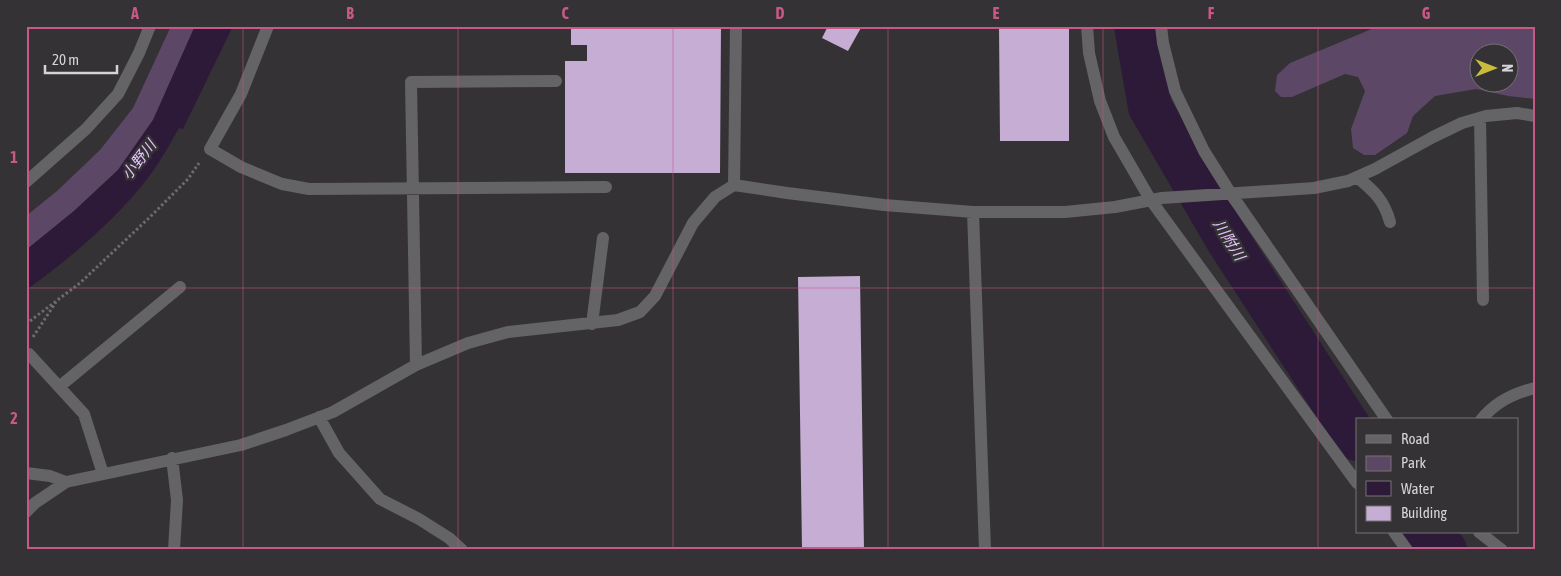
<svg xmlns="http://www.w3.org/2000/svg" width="1561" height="576" font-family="'Asap Condensed','Noto Sans JP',sans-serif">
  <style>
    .green { fill: #5c4767; fill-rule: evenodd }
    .water { fill: #2d1a38 }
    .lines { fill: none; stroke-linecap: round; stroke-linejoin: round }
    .river { stroke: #2d1a38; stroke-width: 44 }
    .building { fill: #c5add4 }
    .path { stroke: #6d6b6e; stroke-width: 3; stroke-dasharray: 2.5 2.5; stroke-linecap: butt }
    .minor { stroke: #646365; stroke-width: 12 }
    .grid { fill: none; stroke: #c85986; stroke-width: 1; stroke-opacity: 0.55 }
    .labels { text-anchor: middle; stroke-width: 5; stroke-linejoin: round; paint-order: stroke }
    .water-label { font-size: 15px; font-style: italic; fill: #e9c3ff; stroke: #343235 }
    .neatline { fill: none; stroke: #c85986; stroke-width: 2 }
    .grid-label { font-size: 16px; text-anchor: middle; font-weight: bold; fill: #c85986 }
  </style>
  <rect width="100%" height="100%" fill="#343235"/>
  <path class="green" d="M171,26H195L153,120L118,170L74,211L26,250V216L57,191L100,150L133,108Z
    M1379,26H1535V99L1508,96L1476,89L1435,96L1413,116L1407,133L1375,155H1364L1353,148L1351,129L1365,91L1358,77L1345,74L1292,97H1281L1275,91L1277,75L1290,63ZM1478,52H1508V82H1478Z"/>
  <path class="water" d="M195,26H233L183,129L179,128C171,142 164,155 155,168C126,211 69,260 26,290V250L74,211L118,170L153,120Z"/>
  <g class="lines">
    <path class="river" d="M1136,26L1150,107L1227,239L1357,439
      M1419,532L1445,550"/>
  </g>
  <path class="building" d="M571,26H721L720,173H565V61H587V45H571Z
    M828,26H862L848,51L822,38Z
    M999,26H1069V141H1000Z
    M860,276L864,550H802L798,277Z"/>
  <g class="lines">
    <path class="path" d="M26,324L80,283L150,217L188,179L199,163
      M33,337L56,302"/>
    <path class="minor" d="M268,26L241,94L210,149L241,167L282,184L309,189L606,187
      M1087,26L1089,53L1100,101L1114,137L1150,199L1357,483
      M1161,26L1163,43L1175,91L1204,151L1231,194L1387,420
      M1480,118L1483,300
      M1357,177C1374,191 1384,200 1390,222
      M26,182L86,129L118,94L139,53L150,26
      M734,185L736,26
      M973,212L985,550
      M592,324L603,238
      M29,354L84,414L103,474
      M416,365L411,82L556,81
      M59,387L180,287
      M319,417L339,453L380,499L419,519L449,538L462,550
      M1481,420C1494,403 1514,393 1535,388
      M172,458L177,500L174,550
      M26,473L50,476L66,482
      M26,512L35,503L66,482L241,445L286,430L333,412L416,365L468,343L508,332L618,320L640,312L655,296L693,223L715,197L734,185L787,193L884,205L973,212H1065L1115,207L1162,198L1314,188L1348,181L1375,169L1433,137L1462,123L1486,116L1517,113L1535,116
      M1394,532L1407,550
      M1479,532L1502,550"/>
  </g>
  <path class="grid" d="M243,26V550M458,26V550M673,26V550M888,26V550M1103,26V550M1318,26V550M26,288H1535"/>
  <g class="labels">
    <g class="water-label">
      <text transform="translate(139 160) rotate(-52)" y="5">小野川</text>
      <text transform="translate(1229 240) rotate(58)" y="5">川附川</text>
    </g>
  </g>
  <rect width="1561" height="576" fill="none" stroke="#343235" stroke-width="55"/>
  <rect x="1356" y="418" width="162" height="115" fill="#343235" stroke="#747275"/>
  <rect x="1366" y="435" width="25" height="8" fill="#646365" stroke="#747275"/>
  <text x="1401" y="444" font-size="15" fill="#d4d3d5">Road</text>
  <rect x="1366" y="456" width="25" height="15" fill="#5c4767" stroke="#747275"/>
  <text x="1401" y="468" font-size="15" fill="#d4d3d5">Park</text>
  <rect x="1366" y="481" width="25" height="15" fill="#2d1a38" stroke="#747275"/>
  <text x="1401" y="494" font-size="15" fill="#d4d3d5">Water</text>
  <rect x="1366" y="506" width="25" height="15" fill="#c5add4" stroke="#747275"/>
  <text x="1401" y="518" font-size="15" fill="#d4d3d5">Building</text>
  <g transform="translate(1494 68) rotate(90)"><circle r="24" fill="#343235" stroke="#747275"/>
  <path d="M0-4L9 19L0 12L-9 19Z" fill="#c9bb3b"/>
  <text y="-8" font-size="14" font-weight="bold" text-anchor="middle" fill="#d4d3d5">N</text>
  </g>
  <path d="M45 65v8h72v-8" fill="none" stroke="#d4d3d5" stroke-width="2.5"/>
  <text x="52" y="65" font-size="15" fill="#d4d3d5" stroke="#343235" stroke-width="4" paint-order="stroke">20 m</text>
  <rect x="28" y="28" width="1506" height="520" class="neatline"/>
  <g class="grid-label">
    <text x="135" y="19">A</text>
    <text x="350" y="19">B</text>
    <text x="565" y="19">C</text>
    <text x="780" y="19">D</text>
    <text x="996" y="19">E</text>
    <text x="1211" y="19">F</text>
    <text x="1426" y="19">G</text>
    <text x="14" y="163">1</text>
    <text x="14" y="424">2</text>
  </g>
</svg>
